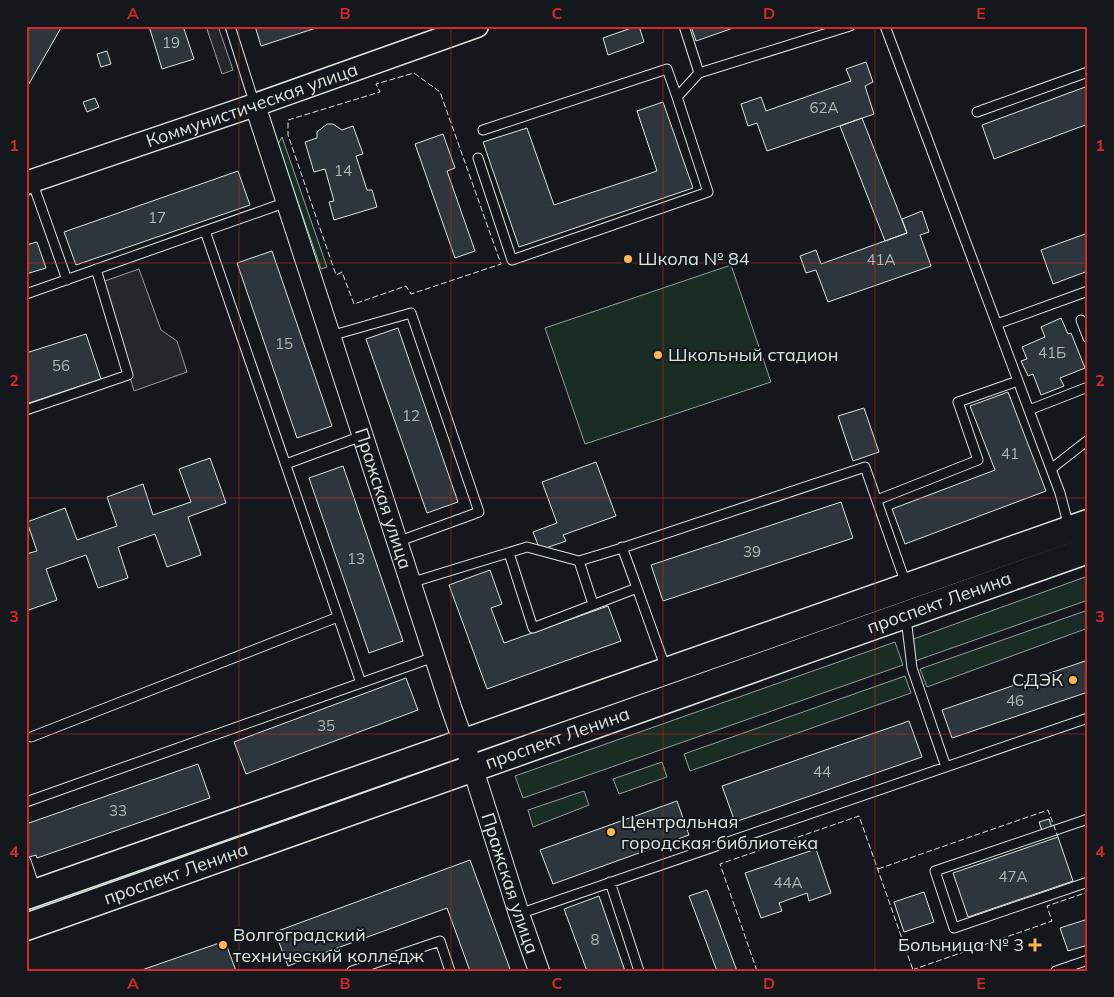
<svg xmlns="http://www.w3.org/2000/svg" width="1114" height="997" font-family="Mulish,sans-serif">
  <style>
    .green { fill: #1a2d24; stroke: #939e99 }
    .parking { fill: #24282b; stroke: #939e99 }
    .building { fill: #2c363c; stroke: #d8e6dc }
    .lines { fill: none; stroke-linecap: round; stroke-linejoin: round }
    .service-casing { stroke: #d8e6dc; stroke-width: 11 }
    .tertiary-casing { stroke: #d8e6dc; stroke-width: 22 }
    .secondary-casing { stroke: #d8e6dc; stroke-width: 25 }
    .primary-casing { stroke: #d8e6dc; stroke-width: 29 }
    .service { stroke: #14181c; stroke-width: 9 }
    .tertiary { stroke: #14181c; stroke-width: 20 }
    .secondary { stroke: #14181c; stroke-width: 22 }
    .primary { stroke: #14181c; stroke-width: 26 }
    .fence { stroke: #d8e6dc; stroke-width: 1; stroke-dasharray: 6 2.5; stroke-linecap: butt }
    .grid { fill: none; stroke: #d62828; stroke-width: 1; stroke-opacity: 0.55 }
    .poi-dot { fill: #ffb74d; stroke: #14181c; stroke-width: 2 }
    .labels { text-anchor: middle; stroke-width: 4; stroke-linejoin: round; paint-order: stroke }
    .number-label { font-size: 15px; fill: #adbab4 }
    .street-label { font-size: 18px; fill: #d8e6dc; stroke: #14181c }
    .poi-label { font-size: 18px; fill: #d8e6dc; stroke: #14181c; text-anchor: start }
    .neatline { fill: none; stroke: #d62828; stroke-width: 2 }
    .grid-label { font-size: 16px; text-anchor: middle; font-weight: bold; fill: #d62828 }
  </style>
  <rect width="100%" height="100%" fill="#14181c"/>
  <path class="green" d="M282,137L327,267L321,269L278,144Z
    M731,265L771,382L585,444L545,328Z
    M1088,576V600L915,661L908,641Z
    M1088,610V628L927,687L920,669Z
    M895,642L903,665L523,798L515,776Z
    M905,676L911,693L690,771L684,754Z
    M662,762L667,777L619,794L613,779Z
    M584,791L589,805L533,827L528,810Z"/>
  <path class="parking" d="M206,26H218L233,70L222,74Z
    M139,269L161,330L177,341L187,372L134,391L102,282Z"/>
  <path class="building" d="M26,26H62L26,89Z
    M149,26H183L194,59L162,69Z
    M255,26H322L261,46Z
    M637,26H639L644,42L608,55L603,38Z
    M691,26H739L696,41Z
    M107,51L111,64L101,67L97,54Z
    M866,62L873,82L865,86L874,114L767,151L757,123L748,126L741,104L761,97L766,111L851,81L846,69Z
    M1088,86V124L994,159L982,125Z
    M95,98L99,107L87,112L83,102Z
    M663,102L693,188L519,247L483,142L527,128L554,205L657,171L637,111Z
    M862,118L907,233L885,241L840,126Z
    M327,124H333L342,130L353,126L363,154L356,156L367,190H372L377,207L334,220L329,202L334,201L325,169L314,172L305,142L317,138V132Z
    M443,134L455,168L447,171L475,251L455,258L415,144Z
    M238,171L250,205L76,265L64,232Z
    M922,211L929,232L920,235L931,266L828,302L816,270L806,273L800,256L816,250L821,264L907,233L902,219Z
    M1088,233V271L1053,284L1041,250Z
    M37,242L46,268L26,274V245Z
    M272,251L332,426L297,438L237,263Z
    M1061,318L1068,334L1071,333L1085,368L1060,378L1064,386L1041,395L1033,374L1028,376L1021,361L1027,359L1022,347L1045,337L1041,327Z
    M398,328L458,502L427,513L366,339Z
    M86,334L101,379L26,404V353Z
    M1008,392L1046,491L905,544L892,509L995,470L970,406Z
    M864,408L879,452L853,461L838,416Z
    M210,458L226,503L188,517L201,555L167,567L155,534L118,547L128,578L98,588L86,555L46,569L57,600L26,611V554L37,551L27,522L65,508L77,540L117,526L107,497L143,484L153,515L191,502L179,469Z
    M596,462L616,516L563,535L566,541L540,550L533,532L557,523L542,482Z
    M343,466L403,641L369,653L309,478Z
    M841,502L853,538L663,601L651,565Z
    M490,570L502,604L491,608L504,643L608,606L621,641L487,689L449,585Z
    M1088,660V692L952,738L942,710Z
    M406,678L418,710L246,774L234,742Z
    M909,721L922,757L735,822L722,786Z
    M198,764L210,798L37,858L36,855L26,858V824Z
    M677,801L689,835L553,884L540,850Z
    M1049,819L1052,828L1042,831L1039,822Z
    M1058,837L1073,881L968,917L953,873Z
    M816,849L831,893L809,901L807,893L779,903L782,911L761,918L745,873Z
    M470,860L510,969L505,971H470L447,908L288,966L275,932Z
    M707,890L737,971H717L689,896Z
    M924,892L934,922L904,932L894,902Z
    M599,896L625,971H587L564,909Z
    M1088,919V945L1068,951L1060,928Z
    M225,941L236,971H139Z"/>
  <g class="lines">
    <defs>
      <path id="service" d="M230,26L255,105
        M684,26L699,73L850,26
        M885,26L1060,493L1069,527
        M977,112L1088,72
        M483,130L667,69L677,97
        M478,158L512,260L708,192L677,97L699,73
        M32,181L67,280
        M205,231L361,683
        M26,294L287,202
        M1081,320L1088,338
        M997,324L1088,291
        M330,336L411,313L479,512L397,542
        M26,410L128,375L96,269
        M1029,410L1088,387
        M286,464L362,436
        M1051,469L1088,440
        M877,500L978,460L958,402L1018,381
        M622,547L637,588
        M509,553L533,628L637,588L666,669
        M579,561L593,604
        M410,583L527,547L579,561L622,548L865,467L906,584
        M906,618L912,668L946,767
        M31,737L338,617
        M26,802L434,657
        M1088,819L935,871L954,928L1088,882
        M26,861L36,891
        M610,882L639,971
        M519,914L1088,718
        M352,971L440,941L450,971
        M1056,971L1088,960"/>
      <g id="tertiary">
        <path id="s1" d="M255,105L451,707L473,769L519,914L539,971"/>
      </g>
      <g id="secondary">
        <path id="s2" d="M26,183L255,105L477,26"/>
      </g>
      <g id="primary">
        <path d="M26,896L1088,523"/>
        <path id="s3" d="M26,927L1088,550"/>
      </g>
    </defs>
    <use href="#service" class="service-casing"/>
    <use href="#tertiary" class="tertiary-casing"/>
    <use href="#secondary" class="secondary-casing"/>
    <use href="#primary" class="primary-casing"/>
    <use href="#service" class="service"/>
    <use href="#tertiary" class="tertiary"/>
    <use href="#secondary" class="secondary"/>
    <use href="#primary" class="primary"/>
    <path class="fence" d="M414,73L440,92L501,264L411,294L406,286L354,304L342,272L336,275L288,135V120L380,92L376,84Z
      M878,869L1048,810L1058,837
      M912,970L1052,921L1047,906L1088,892
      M757,971L720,864L859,816L913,970L910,971"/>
  </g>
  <path class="grid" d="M239,26V971M451,26V971M663,26V971M875,26V971M26,263H1088M26,498H1088M26,734H1088"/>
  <g class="poi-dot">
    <circle cx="628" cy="259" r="5"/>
    <circle cx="658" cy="355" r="5"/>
    <circle cx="1073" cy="680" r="5"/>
    <circle cx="611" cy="832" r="5"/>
    <circle cx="223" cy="945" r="5"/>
    <path d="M1032.5 937.5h5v5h5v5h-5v5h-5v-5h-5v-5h5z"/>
  </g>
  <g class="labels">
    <g class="number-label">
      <text x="171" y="48">19</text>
      <text x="824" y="113">62А</text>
      <text x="343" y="176">14</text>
      <text x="157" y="223">17</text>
      <text x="881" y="265">41А</text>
      <text x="284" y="349">15</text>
      <text x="1052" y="358">41Б</text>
      <text x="61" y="371">56</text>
      <text x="411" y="421">12</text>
      <text x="1010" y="459">41</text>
      <text x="752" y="557">39</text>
      <text x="356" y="564">13</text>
      <text x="1015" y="706">46</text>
      <text x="326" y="731">35</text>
      <text x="822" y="777">44</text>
      <text x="118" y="816">33</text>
      <text x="1013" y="882">47А</text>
      <text x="788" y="888">44А</text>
      <text x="595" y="945">8</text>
    </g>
    <g class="street-label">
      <text dy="6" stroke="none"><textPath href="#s2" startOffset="239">Коммунистическая улица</textPath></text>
      <text dy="6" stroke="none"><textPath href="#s1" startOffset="414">Пражская улица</textPath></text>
      <text dy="6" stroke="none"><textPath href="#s3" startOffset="969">проспект Ленина</textPath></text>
      <text dy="6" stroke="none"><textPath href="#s3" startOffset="564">проспект Ленина</textPath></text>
      <text dy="6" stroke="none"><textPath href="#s3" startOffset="159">проспект Ленина</textPath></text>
      <text dy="6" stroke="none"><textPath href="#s1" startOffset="819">Пражская улица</textPath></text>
    </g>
    <g class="poi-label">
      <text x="638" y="265">Школа № 84</text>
      <text x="668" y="361">Школьный стадион</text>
      <text x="1063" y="686" text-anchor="end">СДЭК</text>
      <text x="621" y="828">Центральная<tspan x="621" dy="21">городская библиотека</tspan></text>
      <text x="233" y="941">Волгоградский<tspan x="233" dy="21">технический колледж</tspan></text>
      <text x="1024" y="951" text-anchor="end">Больница № 3</text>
    </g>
  </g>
  <rect width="1114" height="997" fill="none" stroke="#14181c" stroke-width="55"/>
  <rect x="28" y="28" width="1058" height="942" class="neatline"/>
  <g class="grid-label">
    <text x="133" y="19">A</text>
    <text x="345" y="19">B</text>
    <text x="557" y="19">C</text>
    <text x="769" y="19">D</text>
    <text x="981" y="19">E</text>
    <text x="14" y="151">1</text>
    <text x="1100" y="151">1</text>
    <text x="14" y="386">2</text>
    <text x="1100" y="386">2</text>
    <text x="14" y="622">3</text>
    <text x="1100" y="622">3</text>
    <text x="14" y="857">4</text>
    <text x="1100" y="857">4</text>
    <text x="133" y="989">A</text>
    <text x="345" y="989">B</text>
    <text x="557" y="989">C</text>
    <text x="769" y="989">D</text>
    <text x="981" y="989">E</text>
  </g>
</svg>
